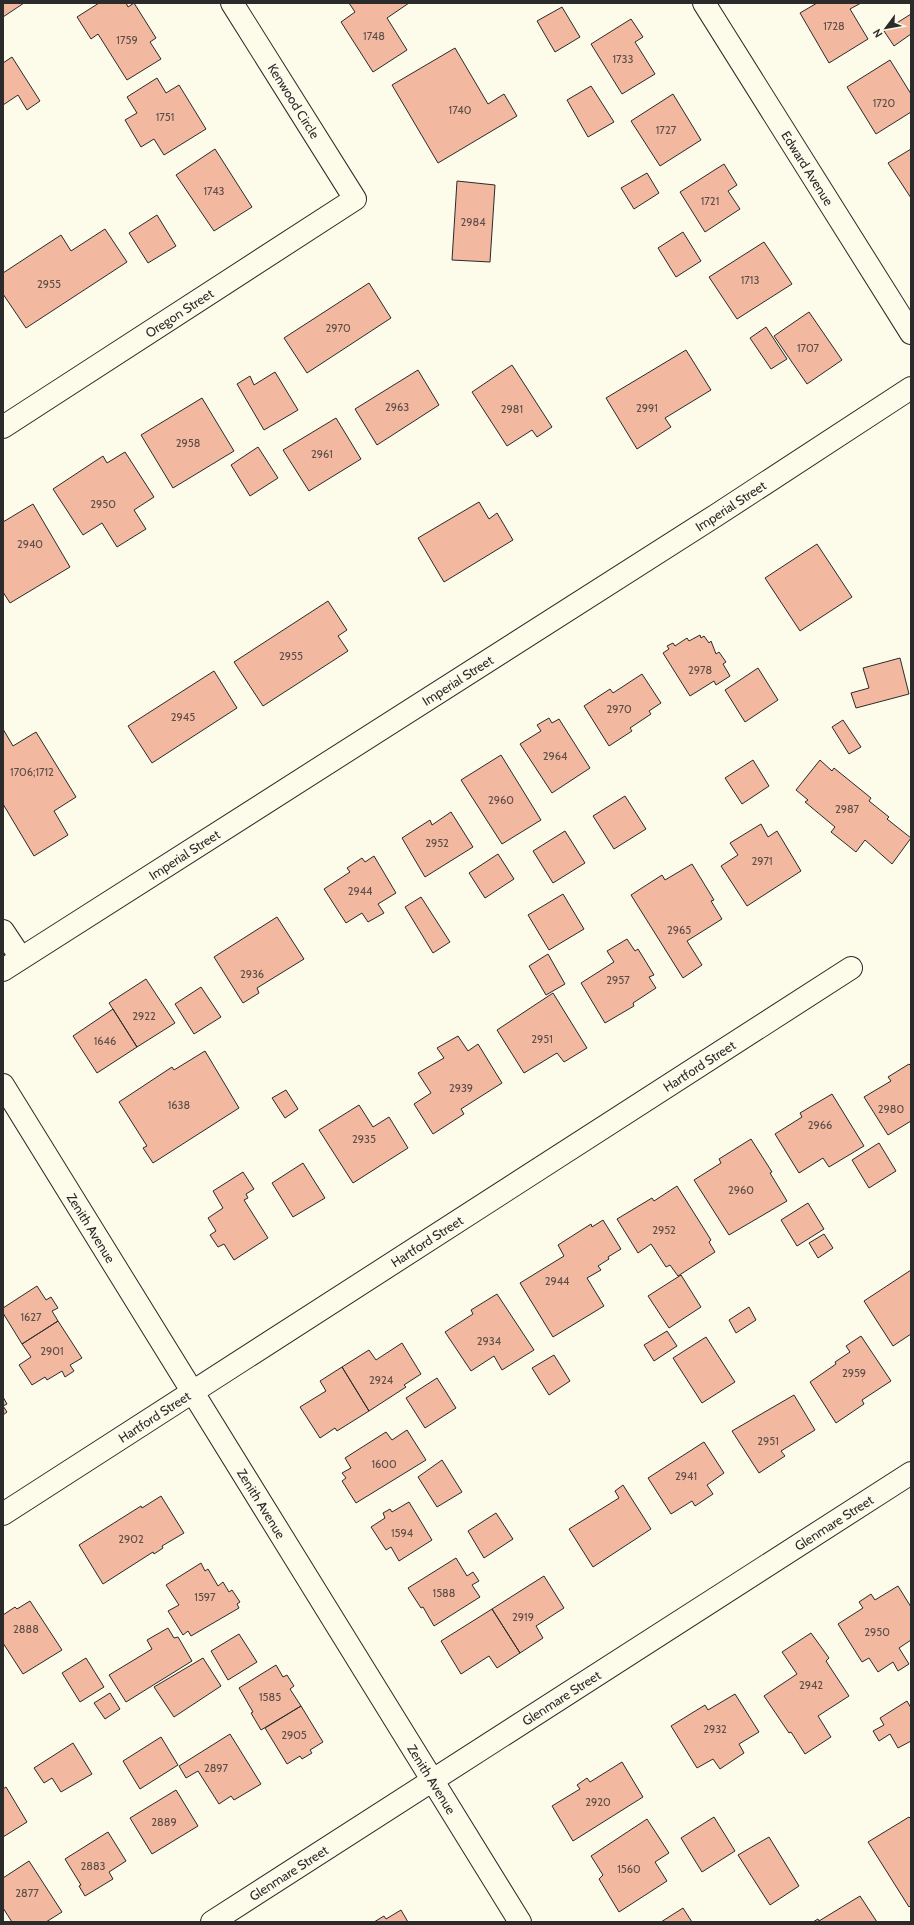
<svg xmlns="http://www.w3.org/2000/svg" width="914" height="1925" font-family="Cabin,sans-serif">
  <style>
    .building { fill: #f2b8a0; stroke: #2b2b2b }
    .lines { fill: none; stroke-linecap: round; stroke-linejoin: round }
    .street-casing { stroke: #2b2b2b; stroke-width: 24 }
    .street { stroke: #fdfbea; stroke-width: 22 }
    .labels { text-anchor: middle; stroke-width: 3; stroke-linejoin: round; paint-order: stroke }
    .number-label { font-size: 11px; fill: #5d4e48 }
    .street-label { font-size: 13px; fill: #2b2b2b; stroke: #fdfbea }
  </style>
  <rect width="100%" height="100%" fill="#fdfbea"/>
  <path class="building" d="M3,3H24L3,17Z
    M99,3H126L128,7L134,3L156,38L150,42L161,59L127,80L98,34L91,39L77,17Z
    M349,3H409L387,18L407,50L373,72L341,22L355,12Z
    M817,3H861L850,9L868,39L829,63L800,13Z
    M562,7L580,37L555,52L537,21Z
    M911,14V34L894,46L884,31Z
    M631,19L643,37L635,42L655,74L622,94L591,44Z
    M455,48L488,104L504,94L517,116L438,163L392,85Z
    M12,57L40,101L27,110L18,95L3,105V63Z
    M890,60L911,94V112L876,134L847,87Z
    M157,78L166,93L179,85L206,129L164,155L154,139L141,147L125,120L137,113L127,97Z
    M591,86L614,122L588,137L567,100Z
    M673,94L701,140L660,166L631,121Z
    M215,149L252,207L214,231L176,175Z
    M911,149V198L888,163Z
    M724,164L737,185L728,191L740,209L705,232L680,192Z
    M647,173L659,193L634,209L621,188Z
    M457,181L495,185L490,262L452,260Z
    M157,215L176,246L148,263L129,233Z
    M105,229L127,262L26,328L3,294V273L61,235L71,251Z
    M683,232L701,261L676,277L658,248Z
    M764,242L792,284L737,319L709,277Z
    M369,283L391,318L307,373L284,338Z
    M809,312L842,360L807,384L774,336Z
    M766,327L787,359L771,369L750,338Z
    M686,350L711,390L665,418L671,427L637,449L606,398Z
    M512,365L552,427L537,437L532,430L507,446L472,392Z
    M418,370L439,405L377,445L355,409Z
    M275,372L298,410L264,430L237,384L250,376L254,385Z
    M202,398L234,451L173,488L141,435Z
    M336,418L361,459L309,491L283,450Z
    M258,447L278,478L250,496L231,465Z
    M125,452L154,497L134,510L146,529L117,547L102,523L83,535L53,489L103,456L107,463Z
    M479,502L489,519L497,513L513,540L444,582L418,538Z
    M33,504L70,567L10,603L3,592V522Z
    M817,544L852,597L800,631L765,578Z
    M328,601L347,630L338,636L348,651L263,706L234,662Z
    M700,635L701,638L704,636L709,643L711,641L716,654L719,652L726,662L723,664L730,676L716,685L714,681L690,696L663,653L669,649L667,646L673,643L675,646L687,638L689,641Z
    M900,658L909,694L856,708L851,693L869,688L863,668Z
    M758,668L778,700L745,722L725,690Z
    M214,671L237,708L152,763L128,726Z
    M642,674L661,703L649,711L651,714L630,728L632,731L609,746L584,706L610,689L613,693Z
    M549,718L552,723L559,719L590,768L552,793L520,744L541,731L537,725Z
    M843,720L861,747L849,754L832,727Z
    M3,729L13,746L36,732L76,797L54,811L68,835L34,856L3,804Z
    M501,755L541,820L502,844L461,780Z
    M753,760L769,786L742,804L725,778Z
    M820,760L832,771L834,768L871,798L869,801L889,817L887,819L911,838L892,864L865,840L856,852L831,832L835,827L805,802L808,800L796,790Z
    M625,796L646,829L614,849L593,816Z
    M451,812L473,847L425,877L402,838L430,820L432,825Z
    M761,824L768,837L777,831L801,871L747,906L721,866L738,855L730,843Z
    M565,831L585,863L553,883L533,851Z
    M498,854L514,879L485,898L469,873Z
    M374,856L396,893L378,904L384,913L368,922L362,913L346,923L324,889L350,872L347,868L362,858L365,862Z
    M692,864L714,900L711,901L722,919L687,941L702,965L683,978L631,895L662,875L665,880Z
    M563,894L584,929L549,950L528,915Z
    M421,897L450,942L433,953L405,907Z
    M277,917L304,959L257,988L259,993L243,1003L214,957Z
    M627,939L635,951L638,949L654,975L649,977L656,988L633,1003L634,1006L605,1023L581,983L614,962L607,951Z
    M548,954L565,984L546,995L529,966Z
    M146,979L175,1023L137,1047L109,1003Z
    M201,987L221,1017L194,1034L175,1004Z
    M553,993L587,1048L564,1062L557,1053L524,1073L497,1030Z
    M113,1009L137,1047L97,1073L73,1036Z
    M458,1036L468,1051L478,1044L502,1083L461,1109L464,1114L433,1134L414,1104L431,1093L418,1073L444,1058L437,1048Z
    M205,1051L239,1108L153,1163L143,1148L147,1146L119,1102L172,1067L174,1070Z
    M909,1064L911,1066V1121L888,1135L864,1097L891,1081L888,1077Z
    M286,1090L298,1109L285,1118L272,1098Z
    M832,1094L864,1146L829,1167L823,1158L799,1173L775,1134L802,1117L800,1113Z
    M359,1105L373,1127L389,1117L408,1148L353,1183L319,1130Z
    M751,1139L772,1172L770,1173L787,1201L729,1235L694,1180L721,1163L719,1159Z
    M879,1143L896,1171L869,1188L852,1160Z
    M303,1163L325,1198L293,1217L272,1183Z
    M243,1172L254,1189L246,1194L248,1198L244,1200L268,1238L234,1260L224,1244L218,1247L210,1235L216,1231L208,1218L223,1208L213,1191Z
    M677,1186L711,1240L709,1242L715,1252L678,1276L670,1265L666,1267L651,1244L638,1253L617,1219L652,1198L654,1201Z
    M808,1203L824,1229L797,1246L781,1220Z
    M603,1220L621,1249L608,1257L609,1259L598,1266L601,1270L587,1278L604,1306L553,1337L520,1283L564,1256L558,1245L591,1224L592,1227Z
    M824,1234L833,1248L818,1258L809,1243Z
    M911,1270V1334L893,1346L864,1301Z
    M681,1275L701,1307L669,1328L648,1296Z
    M37,1286L46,1300L51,1297L58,1308L52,1311L58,1321L22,1344L3,1313V1308Z
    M497,1294L534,1350L502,1370L494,1356L471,1371L445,1332L473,1314L471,1310Z
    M749,1307L756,1320L736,1333L729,1320Z
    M58,1321L82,1358L70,1365L74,1371L65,1377L62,1371L47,1380L45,1377L32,1385L19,1365L31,1357L22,1344Z
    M667,1331L677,1346L654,1361L644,1345Z
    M861,1336L891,1381L862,1400L864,1404L836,1423L810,1382L836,1364L835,1362L850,1352L846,1346Z
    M706,1337L735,1382L702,1403L673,1358Z
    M402,1343L421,1374L404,1385L406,1387L369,1411L342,1367L369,1350L376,1360Z
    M554,1355L570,1381L549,1395L532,1368Z
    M342,1367L369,1411L337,1431L335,1428L320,1438L300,1407L326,1391L320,1381Z
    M437,1378L456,1408L425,1428L406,1398Z
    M794,1395L815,1430L781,1451L785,1456L759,1473L732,1431Z
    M3,1397L7,1404L3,1406L7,1412L3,1415Z
    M407,1430L426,1460L356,1503L342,1481L346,1478L342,1473L351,1468L345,1458L386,1432L392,1440Z
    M704,1442L724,1473L707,1485L713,1494L695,1506L692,1501L671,1514L648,1478Z
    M442,1460L462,1492L437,1507L418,1477Z
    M623,1485L651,1529L593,1567L569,1529L619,1498L615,1491Z
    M161,1496L184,1533L162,1546L163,1548L154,1554L153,1552L103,1584L79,1545L141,1506L142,1508Z
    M409,1502L432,1540L399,1561L391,1547L386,1550L371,1527L385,1518L383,1513L390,1509L392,1512Z
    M496,1513L513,1539L484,1558L468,1531Z
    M456,1558L467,1576L473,1572L479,1581L472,1585L480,1597L434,1626L423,1607L421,1608L408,1588Z
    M201,1563L205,1571L208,1569L218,1586L223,1582L229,1592L232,1590L240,1602L237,1604L239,1608L191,1636L188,1631L183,1635L168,1611L179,1605L166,1585Z
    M544,1576L564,1608L536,1626L543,1638L520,1653L492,1609Z
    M898,1586L911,1607V1640L899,1648L909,1664L898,1671L893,1662L878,1672L869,1658L862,1662L838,1624L863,1608L859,1602L871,1594L875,1600Z
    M30,1601L62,1650L23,1674L3,1643V1615L15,1607L17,1609Z
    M492,1609L520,1653L497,1668L489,1656L461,1674L441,1641Z
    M168,1628L174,1638L178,1637L192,1661L126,1702L109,1675L152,1649L147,1640Z
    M811,1633L829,1658L826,1661L849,1696L818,1716L831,1737L805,1754L791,1732L789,1733L764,1696L797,1674L782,1652Z
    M239,1634L257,1662L228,1680L211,1651Z
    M86,1658L104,1687L80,1702L62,1673Z
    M203,1658L221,1686L174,1717L154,1687Z
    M276,1665L283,1677L287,1675L294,1686L290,1689L301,1706L261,1730L251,1713L253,1712L239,1688Z
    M110,1693L120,1709L105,1719L94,1703Z
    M735,1694L759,1732L739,1744L744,1753L720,1769L713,1759L697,1768L671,1726L705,1705L708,1710Z
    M907,1701L911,1708V1741L898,1748L890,1734L879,1741L873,1731L884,1725L880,1718Z
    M301,1706L323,1742L310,1750L312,1753L302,1759L300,1756L287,1764L265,1728Z
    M230,1734L261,1784L234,1800L231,1796L219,1804L198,1771L186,1778L179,1766Z
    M161,1737L178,1765L140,1789L123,1761Z
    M73,1743L92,1774L61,1792L52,1778L44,1783L34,1768Z
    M622,1762L643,1797L573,1841L552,1806L580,1789L577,1785L587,1778L590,1782Z
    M6,1787L27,1822L3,1837V1789Z
    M176,1790L198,1826L152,1854L130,1818Z
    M714,1817L735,1851L702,1872L681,1838Z
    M909,1817L911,1819V1905L909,1907L868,1842Z
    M647,1819L669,1853L655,1862L667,1881L619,1912L599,1879L603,1875L591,1856Z
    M108,1832L126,1861L109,1872L113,1879L85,1896L79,1886L81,1885L65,1859Z
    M769,1837L799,1886L770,1905L738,1855Z
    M29,1861L62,1912L46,1922H12L3,1908V1878Z
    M860,1896L877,1922H813L818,1919L819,1921Z
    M683,1908L692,1922H661Z
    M401,1910L408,1922H374L384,1916L386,1919Z"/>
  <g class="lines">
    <defs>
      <g id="street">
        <path id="s1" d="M704,3L911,333"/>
        <path id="s2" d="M3,427L355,199L232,3"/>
        <path d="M3,931L21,958"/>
        <path id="s3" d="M3,970L715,516L911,388"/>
        <path id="s4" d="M3,1085L520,1922"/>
        <path id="s5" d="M3,1514L851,968"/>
        <path id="s6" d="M212,1922L911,1473"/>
      </g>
    </defs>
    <use href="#street" class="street-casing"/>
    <use href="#street" class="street"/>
  </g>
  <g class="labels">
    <g class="number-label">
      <text x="834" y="30">1728</text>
      <text x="374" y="40">1748</text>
      <text x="127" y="44">1759</text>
      <text x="623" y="63">1733</text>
      <text x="884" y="107">1720</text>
      <text x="460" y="114">1740</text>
      <text x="165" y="121">1751</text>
      <text x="666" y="134">1727</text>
      <text x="214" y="195">1743</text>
      <text x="710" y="205">1721</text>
      <text x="473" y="226">2984</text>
      <text x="750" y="284">1713</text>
      <text x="49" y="288">2955</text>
      <text x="338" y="332">2970</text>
      <text x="808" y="352">1707</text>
      <text x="397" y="411">2963</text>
      <text x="647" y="412">2991</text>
      <text x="512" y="413">2981</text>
      <text x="188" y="447">2958</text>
      <text x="322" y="458">2961</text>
      <text x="103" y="508">2950</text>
      <text x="30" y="548">2940</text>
      <text x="291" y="660">2955</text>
      <text x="700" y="674">2978</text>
      <text x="619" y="713">2970</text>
      <text x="183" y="721">2945</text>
      <text x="555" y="760">2964</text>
      <text x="32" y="776">1706;1712</text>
      <text x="501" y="804">2960</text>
      <text x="847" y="813">2987</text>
      <text x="437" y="847">2952</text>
      <text x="762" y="865">2971</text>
      <text x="360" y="895">2944</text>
      <text x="679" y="934">2965</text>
      <text x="252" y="978">2936</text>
      <text x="618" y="984">2957</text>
      <text x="144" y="1020">2922</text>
      <text x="542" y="1043">2951</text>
      <text x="105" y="1045">1646</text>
      <text x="461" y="1092">2939</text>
      <text x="179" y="1109">1638</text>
      <text x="891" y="1113">2980</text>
      <text x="820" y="1129">2966</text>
      <text x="364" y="1143">2935</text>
      <text x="741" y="1194">2960</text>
      <text x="664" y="1234">2952</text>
      <text x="557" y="1285">2944</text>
      <text x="31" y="1321">1627</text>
      <text x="489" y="1345">2934</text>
      <text x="52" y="1355">2901</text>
      <text x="854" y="1377">2959</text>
      <text x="381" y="1384">2924</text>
      <text x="768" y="1445">2951</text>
      <text x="384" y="1468">1600</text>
      <text x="686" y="1480">2941</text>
      <text x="402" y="1537">1594</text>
      <text x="131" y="1543">2902</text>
      <text x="444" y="1597">1588</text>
      <text x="205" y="1601">1597</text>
      <text x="523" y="1621">2919</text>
      <text x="26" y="1633">2888</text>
      <text x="877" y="1636">2950</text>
      <text x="811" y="1689">2942</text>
      <text x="270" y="1701">1585</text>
      <text x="715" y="1733">2932</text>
      <text x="294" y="1739">2905</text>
      <text x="216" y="1772">2897</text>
      <text x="598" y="1806">2920</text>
      <text x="164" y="1826">2889</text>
      <text x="93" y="1870">2883</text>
      <text x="629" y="1873">1560</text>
      <text x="27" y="1897">2877</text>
    </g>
    <g class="street-label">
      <text transform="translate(294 101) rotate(58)" y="5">Kenwood Circle</text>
      <text dy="5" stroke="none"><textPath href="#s1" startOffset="195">Edward Avenue</textPath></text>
      <text dy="5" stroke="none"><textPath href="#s2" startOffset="210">Oregon Street</textPath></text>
      <text dy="5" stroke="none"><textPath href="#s3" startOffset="863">Imperial Street</textPath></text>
      <text dy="5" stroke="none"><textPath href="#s3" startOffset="539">Imperial Street</textPath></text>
      <text dy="5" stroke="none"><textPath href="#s3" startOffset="215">Imperial Street</textPath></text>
      <text dy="5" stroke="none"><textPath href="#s5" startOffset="828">Hartford Street</textPath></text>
      <text dy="5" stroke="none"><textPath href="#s4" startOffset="168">Zenith Avenue</textPath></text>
      <text dy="5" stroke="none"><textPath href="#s5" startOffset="504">Hartford Street</textPath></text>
      <text dy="5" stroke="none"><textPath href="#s5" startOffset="180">Hartford Street</textPath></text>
      <text dy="5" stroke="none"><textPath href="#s4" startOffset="492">Zenith Avenue</textPath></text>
      <text dy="5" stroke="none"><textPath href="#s6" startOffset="739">Glenmare Street</textPath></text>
      <text dy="5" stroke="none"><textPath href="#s6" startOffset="415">Glenmare Street</textPath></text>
      <text dy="5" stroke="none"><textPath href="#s4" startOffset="816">Zenith Avenue</textPath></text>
      <text dy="5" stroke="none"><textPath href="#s6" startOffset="91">Glenmare Street</textPath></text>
    </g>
  </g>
  <rect width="914" height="1925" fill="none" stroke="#2b2b2b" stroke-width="8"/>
  <g transform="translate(886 28) rotate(238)" stroke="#fdfbea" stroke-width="3" paint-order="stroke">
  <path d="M0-3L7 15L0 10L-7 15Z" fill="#2b2b2b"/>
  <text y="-6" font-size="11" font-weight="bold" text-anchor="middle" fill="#2b2b2b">N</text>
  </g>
</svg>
